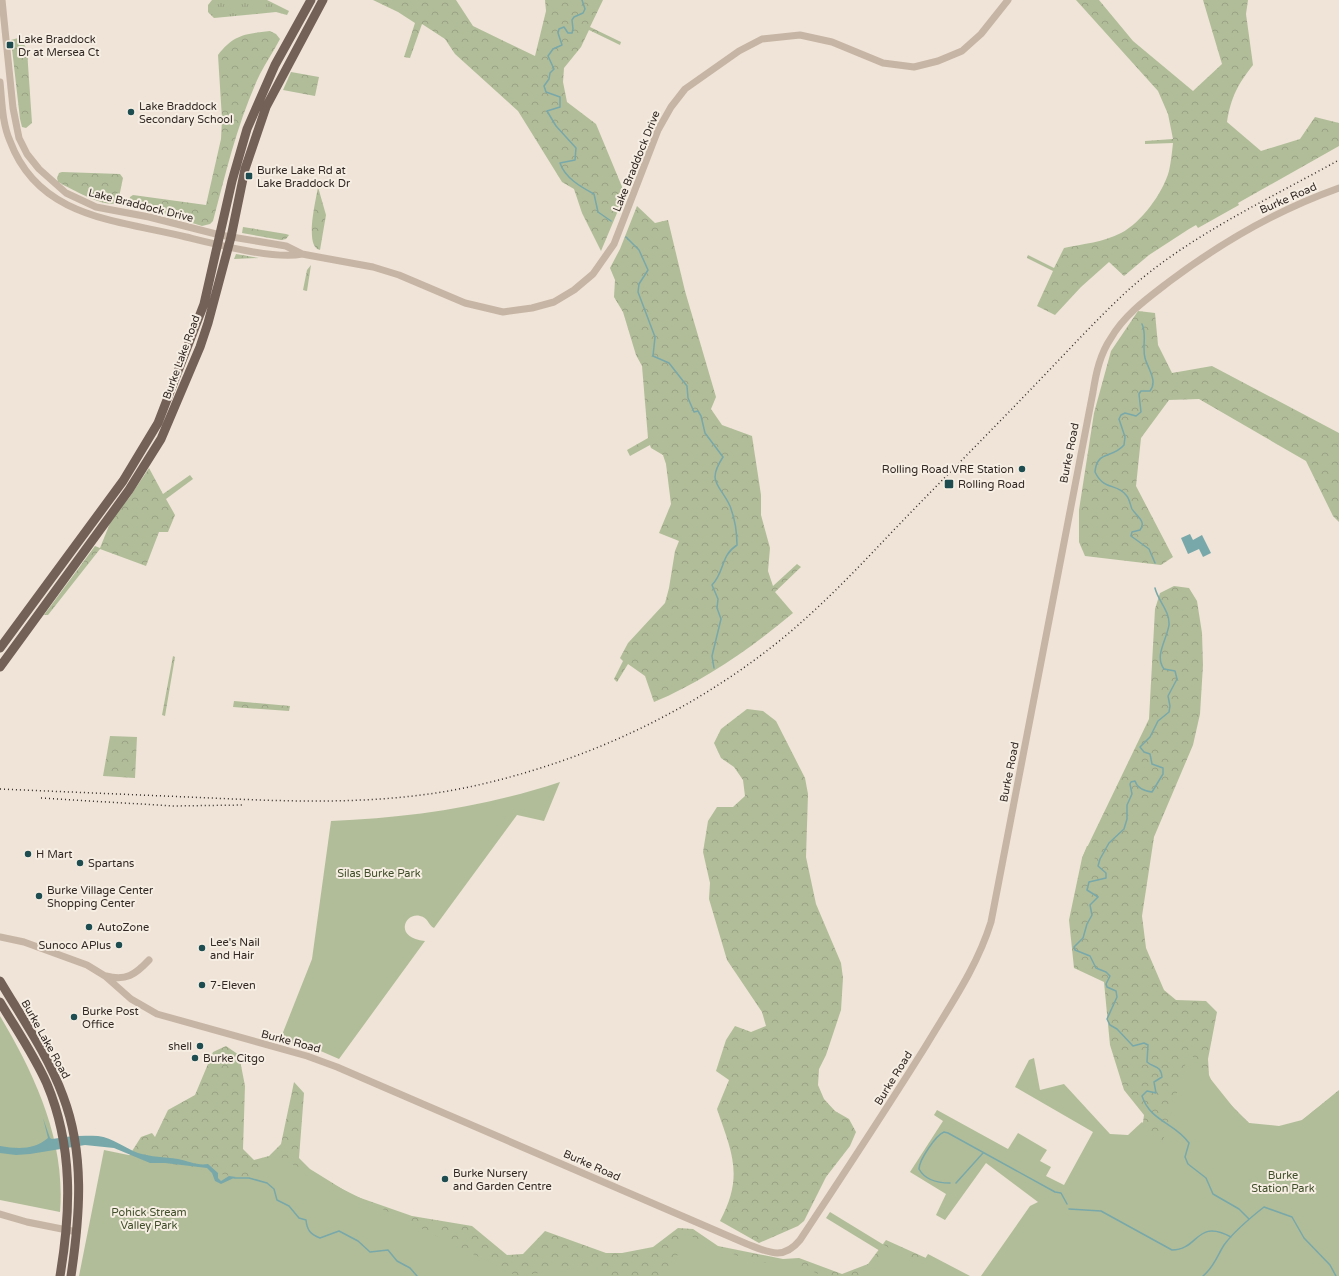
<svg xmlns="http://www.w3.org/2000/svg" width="1339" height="1276" font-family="'Varela Round',sans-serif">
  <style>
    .grass { fill: url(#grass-tufts) }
    .forest { fill: url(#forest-crowns) }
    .green { fill: #b1bd99 }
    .water { fill: #78a8aa }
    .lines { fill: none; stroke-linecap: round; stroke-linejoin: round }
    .stream { stroke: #78a8aa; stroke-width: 1.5 }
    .minor { stroke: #c6b4a4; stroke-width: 7 }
    .major { stroke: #736057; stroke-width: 9 }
    .rail { stroke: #322925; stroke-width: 1.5; stroke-dasharray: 1 3; stroke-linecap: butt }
    .poi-dot { fill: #1e4d51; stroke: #f7eee3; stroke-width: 1.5 }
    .labels { text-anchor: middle; stroke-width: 4; stroke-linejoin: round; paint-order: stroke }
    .poi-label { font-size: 11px; fill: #322925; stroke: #f7eee3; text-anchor: start }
    .street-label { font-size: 11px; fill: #322925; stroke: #f7eee3 }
    .park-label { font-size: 11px; fill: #414f2b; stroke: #f7eee3 }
  </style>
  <defs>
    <pattern id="grass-tufts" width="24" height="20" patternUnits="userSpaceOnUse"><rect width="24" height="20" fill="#b1bd99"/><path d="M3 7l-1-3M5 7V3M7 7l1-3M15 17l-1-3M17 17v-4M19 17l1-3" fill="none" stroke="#99a284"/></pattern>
    <pattern id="forest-crowns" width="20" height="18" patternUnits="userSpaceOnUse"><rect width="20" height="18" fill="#b1bd99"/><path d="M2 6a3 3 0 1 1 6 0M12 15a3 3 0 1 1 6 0" fill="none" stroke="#99a284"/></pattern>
  </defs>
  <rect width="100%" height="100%" fill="#efe4d7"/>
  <path class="grass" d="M212,0H267L289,11L287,15L276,12L214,18L208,12V5Z"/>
  <path class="forest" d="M373,0H456L473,26L535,56L546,11L545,0H603L590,27L621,42L620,45L589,30L581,47L564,68L563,82L567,102L596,124L625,194L601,251L582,213L574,189L562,182L518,111L455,54L445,39L422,24L410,58L404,57L415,23L398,12Z
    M1076,0H1099L1133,41L1193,91L1222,64L1203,0H1248L1246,14L1253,65C1238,84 1231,97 1227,122L1261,151L1300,139L1315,117L1339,123V146L1238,203L1239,205L1198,228L1196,225L1189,229L1149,255L1124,276L1109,262L1081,287L1055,315L1037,306L1053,271L1027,258L1028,255L1054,268L1064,248C1083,244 1104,242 1121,233C1141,223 1163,193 1169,171C1171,162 1172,152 1173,143L1145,144V141L1173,139L1168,114L1158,91Z
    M270,31L276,34L280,39C274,51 266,62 260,74C238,120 226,172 213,221L210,224L202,226L160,213L131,207L129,204L130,197L133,195L206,205L221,139L222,119L218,55C234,34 246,34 270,31Z
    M18,38L22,40L27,50L32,123L26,128L22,127L20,119L11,40Z
    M291,72L319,77L315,96L283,90Z
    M62,172L120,174L123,178L118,202C107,210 70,188 58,182L57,178L59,173Z
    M318,187L326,215L320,250C304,247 316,200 318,187Z
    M637,206L655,223L668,220L685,291L716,397L711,409L722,425L752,436L761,495V515L770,548L768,571L773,586L797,564L801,567L775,592L793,613C751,648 704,681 654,702L645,676L628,664L617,682L614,679L623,661L620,658L628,643L665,603L669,588L675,551L679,541L659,533L671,504L666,464L663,455L651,448L650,445L630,456L627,450L648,438L642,366L636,355L623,312L614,297L615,280L610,268L620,249Z
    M243,227L286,234L289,235L286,239L281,240L242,233Z
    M236,254L259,258L234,259Z
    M311,265L307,291L303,290L307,270Z
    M1138,311L1155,313L1158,345L1172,373L1212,366L1339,433V522L1333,516L1306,461L1199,399L1169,400L1141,438L1136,486L1173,557L1161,565L1085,556L1079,542V510L1094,413L1111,351Z
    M149,468L163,494L190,475L193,479L166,499L175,515L168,532H159L146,566L100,549L48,615H44L95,546L100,548L112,518L129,498Z
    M1174,586L1189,588L1197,601L1202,633L1203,665L1200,714L1193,745L1154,837L1142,916L1146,948L1164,990L1176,1000L1206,1001L1217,1012L1208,1059L1209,1075L1215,1089L1249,1123L1274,1131L1295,1126L1339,1090V1276H996L1141,1136L1144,1115L1124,1090L1110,1045L1104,982L1074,968L1069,920L1082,858L1149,719L1155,609L1160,593Z
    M173,656L175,657L165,716L162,715Z
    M234,701L290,706L289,711L233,707Z
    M747,709L763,711L776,721L805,778L808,794L806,857L816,904L841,963L843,978L841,1010L826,1055L819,1069L818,1085L824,1099L835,1111L849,1119L856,1132L850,1146L826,1177L804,1221L798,1226L759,1243L720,1221C744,1176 732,1153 717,1109L729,1080L716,1071L726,1040L735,1026L751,1032L766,1026L762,1012L727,960L709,899L710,883L703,852L708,821L717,807H733L745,796L743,780L734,767L721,758L714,743L721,729Z
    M110,736L137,737L135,778L103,776Z
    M226,1046L239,1055L245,1086L243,1149L254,1160L269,1156L281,1144L294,1082L304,1093L299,1158L310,1169L352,1195L412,1216L472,1226L507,1255L523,1254L545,1231L606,1253H622L653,1247L678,1228L693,1229L718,1246L783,1259L799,1258L842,1274L868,1264L886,1240L966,1276H976H84L96,1208L141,1137L152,1133L155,1137L168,1110L195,1095L213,1052Z"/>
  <path class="green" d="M560,782L544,821L517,815L434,928C428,925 428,917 420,916C405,912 393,938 425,941L339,1059L316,1049L280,1040L312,959L331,821C409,818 485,807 560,782Z
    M1087,846H1099L1093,863L1082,858Z
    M0,1016C35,1075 66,1141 60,1212L0,1200Z
    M1189,1052L1237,1112L1249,1123L1279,1126L1302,1120L1339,1091V1276H981L1030,1206L1038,1202L986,1163L945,1220L936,1215L946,1194L910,1172L943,1121L934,1115L937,1110L1008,1149L1018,1133L1047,1150L1040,1161L1051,1167L1046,1176L1064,1185L1093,1132L1015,1087L1029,1060L1034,1058L1040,1090L1064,1084L1110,1134L1128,1135L1142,1122L1162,1144Z
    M104,1150L255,1181L278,1157L517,1276H79Z
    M830,1212L920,1267L928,1254L970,1276H860L868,1264H879L885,1254L826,1218Z
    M686,1234L752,1262L767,1263L783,1259L823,1276H669Z
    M592,1266L613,1276H517Z"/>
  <path class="water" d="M1190,534L1193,540L1202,535L1211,553L1203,557L1199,549L1188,554L1181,538Z
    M43,1118L50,1138L52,1139C68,1136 82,1135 98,1136C113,1138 125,1148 138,1153C151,1157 164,1157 178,1159C188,1161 198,1166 208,1164L218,1173V1178L221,1181L229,1176L236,1177L221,1184L215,1181L212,1173L207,1168L165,1163H150L114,1148L85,1145L30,1154L16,1155L0,1153V1146C18,1149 34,1150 48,1138Z"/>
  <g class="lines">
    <path class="stream" d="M582,0L585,9L583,13L574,17L572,20L573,29L572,33H568L564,27L559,29L558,33L562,45L553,49L548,56L554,69L550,73L549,79L544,86L546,92L560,97V107L547,111L556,126L576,148L575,160L560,163C565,178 581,187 594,194L598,212L611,221
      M626,237L639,250L648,270L639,284L638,292L655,337L653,356L669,363L687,386L688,398L694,412L698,411L701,416L705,433L723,457C706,483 720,484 730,506C735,519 737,531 737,545C720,556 725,572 712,585L718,599L717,608L721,619L712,656L714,668
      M1142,324C1147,334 1142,347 1145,358C1148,369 1158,381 1150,391H1141L1139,394L1141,412L1136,416L1125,413L1121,415L1119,419L1125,437L1124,445C1112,459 1097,450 1095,472C1104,491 1117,483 1126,495C1130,499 1130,505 1132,509C1136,516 1147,521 1140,530L1132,532L1131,536L1149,549L1155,563
      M1155,588C1158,601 1170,611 1169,625C1167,639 1154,656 1164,669L1175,671L1177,679L1168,696L1170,706L1169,712L1158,721L1150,737L1140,747L1144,752L1150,754L1152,764L1163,768V774L1152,792C1145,791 1137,788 1135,781L1131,782L1130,784L1132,794L1127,805V819L1124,829L1109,843L1100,859L1098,866L1106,873V878L1089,882L1087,890L1098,897L1090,905L1092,915L1087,924L1083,938L1074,947L1075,950L1090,956L1096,968L1106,972L1110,976L1106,984L1107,987L1116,991L1117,997L1107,1019L1110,1025L1117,1029L1133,1046L1144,1043L1148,1045L1147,1062C1154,1068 1161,1065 1162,1077L1154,1082L1156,1093L1147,1091L1142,1096C1150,1121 1175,1123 1189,1143L1185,1157L1188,1164L1206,1178L1213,1194L1239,1209L1249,1219
      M234,1178H249L267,1183L274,1189L277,1200L289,1206L299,1218L306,1220C307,1230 310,1234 320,1238L339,1231L358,1241L370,1252L388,1250L397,1261L410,1268L417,1276
      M950,1183C939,1183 925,1180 919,1169C919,1160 936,1135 944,1132L948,1133L1055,1192L1061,1193L1067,1204
      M956,1183L983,1153
      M1069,1209L1101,1211L1172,1250C1199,1250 1196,1218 1231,1237
      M1203,1276C1214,1267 1217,1256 1224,1245C1235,1230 1250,1218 1264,1207L1292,1217L1304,1238L1330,1265L1336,1276"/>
    <path class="minor" d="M2,0L13,108L19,138L27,154L39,169L66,193L96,207L149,217L220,235L286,246L302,254L373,267L399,275L465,303L503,312L532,308L554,302L574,290L593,274L614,244L658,130L671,107L685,89L739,51L762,39L800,35L832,42L883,63L914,67L938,61L962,51L981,34L1008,0
      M0,82C2,101 2,123 10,141C39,219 118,220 186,237C215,244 275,260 302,254
      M0,937L24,942L87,965L105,976L131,999L157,1014L307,1056L337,1067L747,1244C768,1252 783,1261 800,1240C843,1175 886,1110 927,1044C951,1004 977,967 991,922L1093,392C1096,373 1100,354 1111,338C1125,314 1148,298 1170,281C1222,242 1277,210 1339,188
      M106,976C126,981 135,975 149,960
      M0,1214L27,1222L77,1232"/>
    <path class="major" d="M0,648L123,481L158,423L204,304L232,181L247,129L275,65L311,0
      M0,667L129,490L161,439L200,347L208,323L231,237L245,169L266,107L323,0
      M0,981C22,1018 48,1055 63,1096C85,1154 80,1215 71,1276
      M0,1002C16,1029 34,1055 47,1084C73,1146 71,1211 60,1276"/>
    <path class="rail" d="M0,789C70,792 141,795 211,798C298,802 384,805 469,787C581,763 688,714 778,642C819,609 855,571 891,533C938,484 986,436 1033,387C1064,355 1094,322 1126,292C1188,236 1267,200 1339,160
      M41,798L173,806L243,805"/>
  </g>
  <g class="poi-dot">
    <rect x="6" y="41" width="8" height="8" rx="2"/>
    <circle cx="131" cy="112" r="4"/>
    <rect x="245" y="172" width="8" height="8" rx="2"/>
    <circle cx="1022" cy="469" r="4"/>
    <rect x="944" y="479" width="10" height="10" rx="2"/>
    <circle cx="28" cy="854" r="4"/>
    <circle cx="80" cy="863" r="4"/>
    <circle cx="39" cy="896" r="4"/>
    <circle cx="89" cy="927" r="4"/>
    <circle cx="119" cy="945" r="4"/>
    <circle cx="202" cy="948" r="4"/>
    <circle cx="202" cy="985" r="4"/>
    <circle cx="74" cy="1017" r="4"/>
    <circle cx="200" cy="1046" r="4"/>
    <circle cx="195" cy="1058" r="4"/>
    <circle cx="445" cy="1179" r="4"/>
  </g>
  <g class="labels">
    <g class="poi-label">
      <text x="18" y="43">Lake Braddock<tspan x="18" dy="13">Dr at Mersea Ct</tspan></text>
      <text x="139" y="110">Lake Braddock<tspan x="139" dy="13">Secondary School</tspan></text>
      <text x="257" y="174">Burke Lake Rd at<tspan x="257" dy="13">Lake Braddock Dr</tspan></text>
      <text x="1014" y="473" text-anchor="end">Rolling Road VRE Station</text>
      <text x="958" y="488">Rolling Road</text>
      <text x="36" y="858">H Mart</text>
      <text x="88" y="867">Spartans</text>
      <text x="47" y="894">Burke Village Center<tspan x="47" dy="13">Shopping Center</tspan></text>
      <text x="97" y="931">AutoZone</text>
      <text x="210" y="946">Lee's Nail<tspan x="210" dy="13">and Hair</tspan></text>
      <text x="111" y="949" text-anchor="end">Sunoco APlus</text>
      <text x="210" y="989">7-Eleven</text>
      <text x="82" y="1015">Burke Post<tspan x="82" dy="13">Office</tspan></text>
      <text x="192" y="1050" text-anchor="end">shell</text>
      <text x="203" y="1062">Burke Citgo</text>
      <text x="453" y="1177">Burke Nursery<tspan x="453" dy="13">and Garden Centre</tspan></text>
    </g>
    <g class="street-label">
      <text transform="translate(636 161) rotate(-68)" y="4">Lake Braddock Drive</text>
      <text transform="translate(1288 198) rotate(-24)" y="4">Burke Road</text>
      <text transform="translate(141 205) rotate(14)" y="4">Lake Braddock Drive</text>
      <text transform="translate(181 357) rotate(-70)" y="4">Burke Lake Road</text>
      <text transform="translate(1069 453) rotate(-79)" y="4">Burke Road</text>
      <text transform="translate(1009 772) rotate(-79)" y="4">Burke Road</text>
      <text transform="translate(46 1039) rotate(61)" y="4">Burke Lake Road</text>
      <text transform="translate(291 1041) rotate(15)" y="4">Burke Road</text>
      <text transform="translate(893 1078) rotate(-58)" y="4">Burke Road</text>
      <text transform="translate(592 1165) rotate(24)" y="4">Burke Road</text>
    </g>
    <g class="park-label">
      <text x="379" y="877">Silas Burke Park</text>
      <text x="1283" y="1179">Burke<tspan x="1283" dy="13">Station Park</tspan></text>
      <text x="149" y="1216">Pohick Stream<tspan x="149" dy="13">Valley Park</tspan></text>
    </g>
  </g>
</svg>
